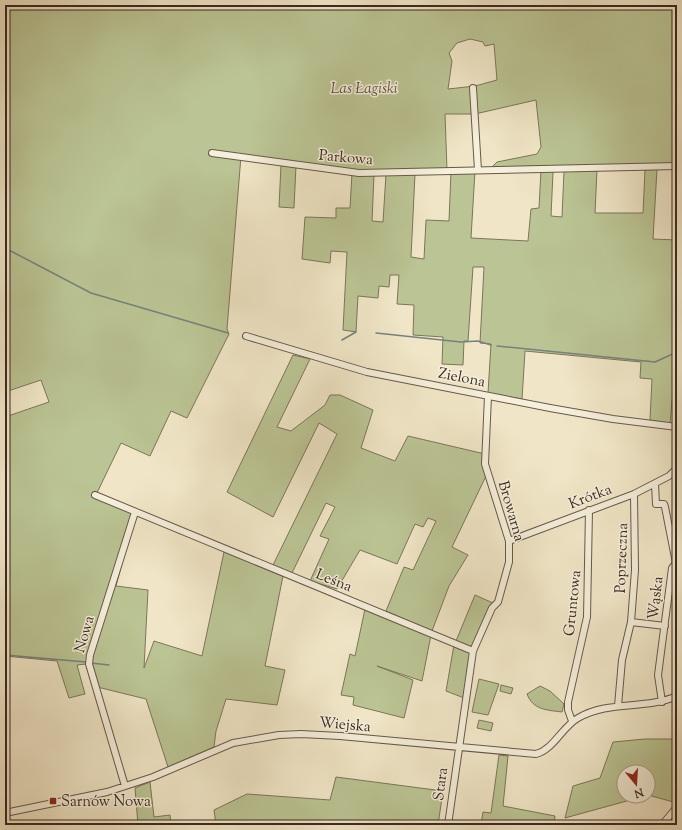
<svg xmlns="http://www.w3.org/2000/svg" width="682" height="830" font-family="'Sorts Mill Goudy',serif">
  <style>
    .green { fill: #bbc494; stroke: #7b765a; fill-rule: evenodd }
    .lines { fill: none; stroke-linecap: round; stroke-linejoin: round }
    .stream { stroke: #75827d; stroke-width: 1.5 }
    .minor-casing { stroke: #68584a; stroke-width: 8 }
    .minor { stroke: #f5efdb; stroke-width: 6 }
    .poi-dot { fill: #8f2418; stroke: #f5efdb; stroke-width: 1.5 }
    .labels { text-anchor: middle; stroke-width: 3; stroke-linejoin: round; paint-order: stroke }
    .park-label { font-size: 15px; font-style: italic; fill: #5b4f3e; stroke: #f5efdb }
    .street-label { font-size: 15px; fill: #3b2821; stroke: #f5efdb }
    .poi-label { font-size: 15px; fill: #3b2821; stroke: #f5efdb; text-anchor: start }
  </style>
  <rect width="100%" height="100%" fill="#f0e6c7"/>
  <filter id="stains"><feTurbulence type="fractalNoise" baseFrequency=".005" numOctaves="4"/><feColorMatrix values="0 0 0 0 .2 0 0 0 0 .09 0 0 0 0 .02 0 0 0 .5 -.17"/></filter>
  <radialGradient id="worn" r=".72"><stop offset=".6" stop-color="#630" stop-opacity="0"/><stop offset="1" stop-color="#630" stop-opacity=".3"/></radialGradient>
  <path class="green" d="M5,5H677V164L492,167L497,162L537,154L541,147L536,100L475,114H445L447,170L360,172L241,156L227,329L229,334L187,418L171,411L150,456L121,443L95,497L135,515L116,586L148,590L144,668L154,641L202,656L224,552L283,576L265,666L285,670L277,705L226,699L216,731L214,747L168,767L146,699L93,686L86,664L77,665L85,694L69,698L57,661L5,656V417L49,402L41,380L5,392ZM470,39L483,42L485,46L494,44L497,80L475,86L448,89L452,61L449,53L457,43Z
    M281,165L296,166L294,208L279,207Z
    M657,169L653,239L677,240V400H672L670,424L650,420L652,379L640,378L641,362L525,351L522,399L488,393L491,344L480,343L484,267H473L468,341H464L463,365L442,364L443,337L413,335L414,305L397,304L399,275H390L389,287L379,286L378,298L358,296L356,332L343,330L347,252L331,251L330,263L302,259L305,217L336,218V208H350L352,173L374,175L372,221L383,222L386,174H415L411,257L424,259L426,220L449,221L451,172L475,171L471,238L528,241L531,209L539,208L541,170L553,172L551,216L562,217L564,171L597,170L595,213H643L645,170Z
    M293,355L310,359L277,427L291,431L325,405L330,395H340L373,410L361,448L395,461L408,436L485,454L486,476L452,547L468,555L449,586L432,631L386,611L404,567L413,570L436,521L428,518L423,527L415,524L397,564L360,550L337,589L310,581L329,539L320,536L335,507L326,503L292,573L273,565L337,434L319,423L273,517L227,492Z
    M475,595L493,603L474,645L469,647L456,641Z
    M365,609L431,635L422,681L377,666L413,680L404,718L353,705L354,697L341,695L350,654L355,656Z
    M454,645L470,653L464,698L446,691Z
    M479,679L499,684L488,715L472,712Z
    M501,685L513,688L511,694L500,691Z
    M540,686L550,691L564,704L562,712C547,710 533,710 527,694Z
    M479,720L493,723L491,731L477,728Z
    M645,739H677V803L648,795V772H624V796H645L565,818L573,786L600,778L613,742Z
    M499,755L508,756L503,806L555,816L554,825H481L483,812L491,813Z
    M336,777L443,791L438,825H216L214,810L247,794L330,800Z
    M150,782L154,817L170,815L171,825H138L135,788Z
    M677,812V825H670L669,821Z"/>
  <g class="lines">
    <path class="stream" d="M227,5L229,8
      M5,248L91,293L228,333
      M376,333L461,342L478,341L491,345
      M342,340L356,332
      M497,346L655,362L677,352
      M5,655L86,662
      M91,663L109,665
      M668,825L677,813"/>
    <defs>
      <path id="minor" d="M473,88L478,170
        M212,153L359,173L677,166
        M246,336L367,372L550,408L613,419L677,427
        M655,484L656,504H664L665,507L676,563L672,568L658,675L662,702
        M95,495L473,651
        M509,541L634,494L669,476L677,468
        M631,622L665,626
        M618,706L622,660L631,622L635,570L634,494
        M572,721L568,710V702L587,617L589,510
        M125,786L89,664L90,655L135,512
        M5,813L107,792L153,777L233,743L279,735L301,734L340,736L536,754C554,749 562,727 578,718C609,700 645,710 677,696
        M448,825L473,651L492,608L498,602L509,562V541L485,464L488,396
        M662,825L677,807"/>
    </defs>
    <use href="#minor" class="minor-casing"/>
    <use href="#minor" class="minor"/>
  </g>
  <rect class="poi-dot" x="49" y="797" width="8" height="8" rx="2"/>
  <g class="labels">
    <g class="park-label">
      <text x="364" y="93">Las Łagiski</text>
    </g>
    <g class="street-label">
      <text transform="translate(346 157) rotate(5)" y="5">Parkowa</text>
      <text transform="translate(462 377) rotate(11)" y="5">Zielona</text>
      <text transform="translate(590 496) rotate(-21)" y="5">Krótka</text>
      <text transform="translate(512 511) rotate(74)" y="5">Browarna</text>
      <text transform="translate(621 558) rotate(-88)" y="5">Poprzeczna</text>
      <text transform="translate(334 580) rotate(22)" y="5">Leśna</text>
      <text transform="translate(655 598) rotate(-83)" y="5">Wąska</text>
      <text transform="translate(572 603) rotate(-84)" y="5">Gruntowa</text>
      <text transform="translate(84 634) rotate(-74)" y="5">Nowa</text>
      <text transform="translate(345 724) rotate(5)" y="5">Wiejska</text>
      <text transform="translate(440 784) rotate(-82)" y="5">Stara</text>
    </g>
    <g class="poi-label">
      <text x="61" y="806">Sarnów Nowa</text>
    </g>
  </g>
  <rect width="682" height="830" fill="none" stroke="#f0e6c7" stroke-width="20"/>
  <rect x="6" y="6" width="670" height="818" fill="none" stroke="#3b2821" stroke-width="2"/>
  <rect x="10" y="10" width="662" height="810" fill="none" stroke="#3b2821"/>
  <g transform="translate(636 784) rotate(162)"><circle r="19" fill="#f5efdb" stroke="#ab9f91"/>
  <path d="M0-3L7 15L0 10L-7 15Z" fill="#8f2418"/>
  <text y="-6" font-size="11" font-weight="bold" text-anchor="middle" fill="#3b2821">N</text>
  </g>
  <rect width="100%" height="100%" filter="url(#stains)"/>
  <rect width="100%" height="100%" fill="url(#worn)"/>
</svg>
